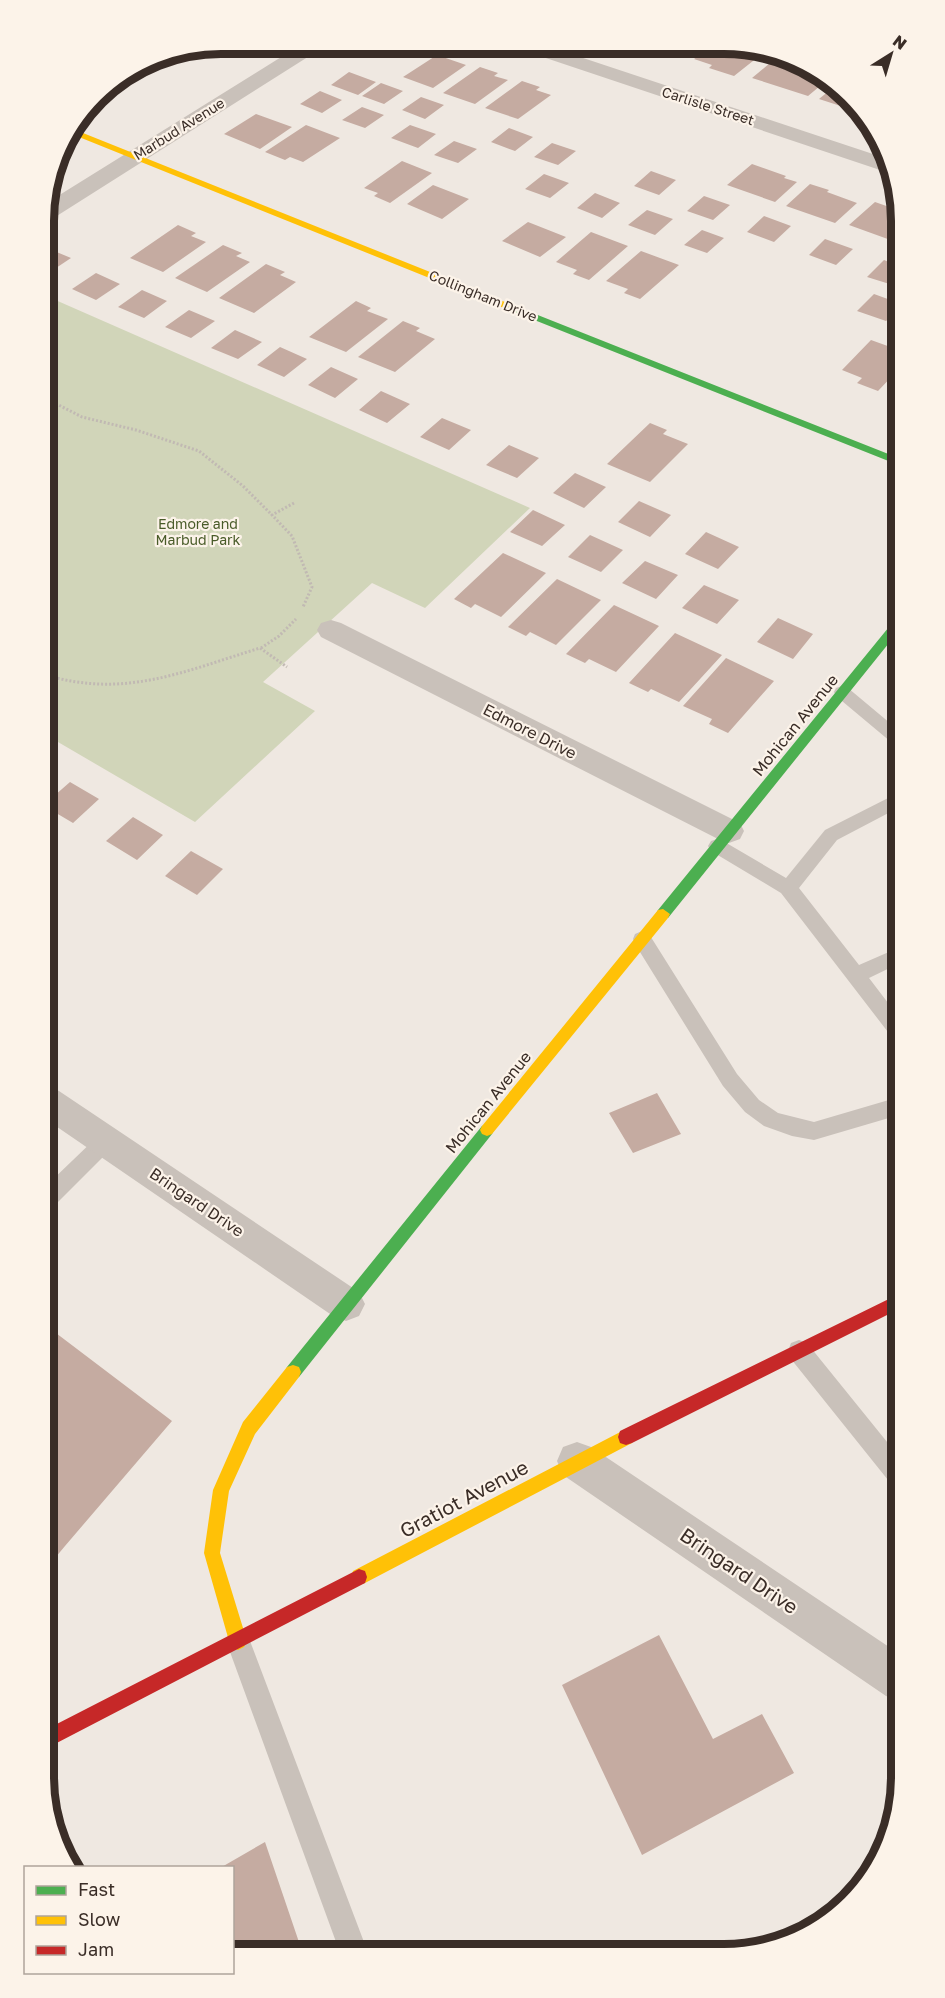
<svg xmlns="http://www.w3.org/2000/svg" width="945" height="1998" font-family="'Golos Text',sans-serif">
  <style>
    .green { fill: #d1d5b9 }
    .building { fill: #c5aba1 }
    .lines { fill: none; stroke-linecap: round; stroke-linejoin: round }
    .path { stroke: #c1b9b3; stroke-width: 3; stroke-dasharray: 2 2; stroke-linecap: butt }
    .lane { fill: #c9c1ba; fill-rule: evenodd }
    .street { fill: #c9c1ba; fill-rule: evenodd }
    .fast { fill: #4caf50; fill-rule: evenodd }
    .slow { fill: #ffc107; fill-rule: evenodd }
    .jam { fill: #c62828; fill-rule: evenodd }
    .labels { text-anchor: middle; stroke-width: 4.5; stroke-linejoin: round; paint-order: stroke }
    .far-street-label { font-size: 14px; fill: #3a2d27; stroke: #fcf3e9 }
    .far-park-label { font-size: 14px; fill: #495b28; stroke: #fcf3e9 }
    .street-label { font-size: 16px; fill: #3a2d27; stroke: #fcf3e9 }
    .near-street-label { font-size: 20px; fill: #3a2d27; stroke: #fcf3e9 }
    .rim { fill: none; stroke: #3a2d27; stroke-width: 8 }
  </style>
  <rect width="100%" height="100%" fill="#efe8e1"/>
  <path class="green" d="M44,295L530,508L425,608L372,583L263,682L315,711L195,822L46,735Z"/>
  <path class="building" d="M653,46H687L674,57L649,49Z
    M711,47H726L758,57L734,76L709,68L712,65L694,59Z
    M437,55L466,65L433,88L403,77Z
    M770,63L826,81L808,96L752,78Z
    M480,67L498,73L494,76L508,80L475,104L443,93Z
    M349,72L376,82L358,95L331,85Z
    M522,81L540,87L536,90L551,95L518,119L485,108Z
    M381,83L403,91L384,104L362,96Z
    M836,85L841,88L856,111L819,99Z
    M320,91L342,100L322,113L300,104Z
    M421,97L444,105L425,119L402,110Z
    M362,107L384,115L365,128L342,120Z
    M256,114L292,127L260,149L224,134Z
    M306,125L340,138L303,162L290,157L285,160L265,152Z
    M410,125L436,134L418,148L391,138Z
    M509,128L533,137L515,151L491,142Z
    M454,141L477,149L458,163L434,155Z
    M552,143L576,151L558,165L534,157Z
    M402,161L432,173L390,203L374,196L378,193L364,188Z
    M752,164L786,176L784,178L797,182L775,202L727,185Z
    M651,171L676,180L659,195L634,186Z
    M544,174L569,183L550,198L525,189Z
    M810,184L829,190L827,192L857,203L835,223L786,206Z
    M433,185L469,199L442,219L407,204Z
    M595,193L620,203L602,218L577,208Z
    M704,196L730,205L713,220L687,211Z
    M875,202L895,209L896,242L849,225Z
    M647,210L673,219L655,235L628,225Z
    M764,216L791,226L774,242L747,232Z
    M528,222L566,237L540,257L502,241Z
    M178,225L196,233L191,236L206,242L163,272L130,258Z
    M702,230L724,238L707,253L684,245Z
    M591,232L628,246L589,280L573,274L577,270L556,262Z
    M825,239L853,249L836,265L809,255Z
    M223,245L242,253L236,256L250,262L207,292L175,278Z
    M47,248L71,258L47,274L44,273V250Z
    M641,251L679,265L640,299L624,293L628,289L606,281Z
    M884,260L896,265V286L867,277Z
    M266,264L285,272L280,275L296,282L254,313L219,298Z
    M96,273L120,284L96,300L72,289Z
    M142,290L167,301L144,318L118,307Z
    M874,294L896,302V312L886,321L857,311Z
    M356,301L371,308L367,311L388,319L346,352L309,337Z
    M189,310L215,321L191,338L165,327Z
    M403,321L420,328L416,331L435,339L395,372L358,357Z
    M235,330L262,342L238,359L211,348Z
    M871,340L896,349V372L878,391L857,383L862,378L842,370Z
    M280,347L307,359L284,377L257,365Z
    M331,367L358,379L335,398L308,385Z
    M381,391L410,404L387,423L359,410Z
    M442,418L471,430L449,450L420,437Z
    M650,423L667,430L663,434L688,444L650,482L607,464Z
    M509,445L539,458L517,478L486,465Z
    M575,473L606,487L584,508L553,493Z
    M639,501L671,515L650,537L618,522Z
    M533,510L565,525L542,546L510,532Z
    M706,532L739,547L718,569L685,554Z
    M590,535L623,550L601,572L568,557Z
    M503,553L546,573L501,617L475,604L471,608L454,599Z
    M645,561L678,575L656,599L622,583Z
    M557,579L601,600L556,645L530,632L526,636L508,627Z
    M704,585L739,600L717,624L682,608Z
    M614,605L659,626L616,672L589,659L585,663L566,654Z
    M778,618L813,634L793,659L757,642Z
    M675,633L722,655L679,702L651,689L648,692L629,683Z
    M726,658L774,681L728,733L709,724L712,719L683,706Z
    M70,782L99,799L73,823L46,807V803Z
    M133,817L163,835L137,860L106,841Z
    M191,851L223,869L197,895L165,876Z
    M657,1093L681,1134L633,1153L609,1113Z
    M48,1327L172,1421L65,1546L55,1558L49,1560Z
    M659,1635L713,1739L762,1714L794,1773L642,1855L562,1685Z
    M265,1842L302,1951H232V1868H220Z"/>
  <g class="lines">
    <path class="path" d="M45,398L82,417L136,430L199,451L243,486L272,515
      M294,503L272,515L292,536L312,587L303,607
      M261,648L279,636L296,619
      M46,675C125,699 185,671 260,648L287,667"/>
    <path class="lane" d="M842,686L848,688L897,729V744L891,742L836,696L834,692L836,688Z
      M898,793V808L837,840L799,888L859,965L898,948V964L869,978L898,1016V1038L891,1036L781,893L711,851L708,846L711,841L717,839L723,841L786,878L825,830Z
      M642,931L649,934L737,1074L759,1100L778,1113L814,1122L899,1097V1115L814,1140L792,1136L764,1126L745,1112L723,1086L635,944L633,939L635,934Z
      M106,1132L113,1135L116,1141L113,1147L54,1206L47,1208V1185L99,1135Z
      M799,1340L807,1343L900,1458V1489L892,1485L791,1359L788,1351L791,1343Z
      M238,1629L247,1632L250,1641L367,1950H339L226,1641L229,1632Z"/>
    <path class="street" d="M302,44H325L322,48L52,219L44,221L45,204Z
      M517,45L547,46L885,158L894,172L883,171L519,49Z
      M331,620L341,623L740,823L744,831L740,839L729,843L718,839L321,637L317,630L321,623Z
      M47,1086L59,1091L359,1292L365,1304L359,1316L346,1321L333,1316L47,1120Z
      M577,1442L591,1447L901,1655V1702L886,1696L563,1475L557,1461L563,1447Z"/>
    <path class="fast" d="M504,304H510L896,457V464L504,308Z
      M897,621V633L668,918H658L656,914L658,910L893,622Z
      M487,1124L492,1126L494,1130L492,1134L299,1377L293,1379L287,1377L285,1372L287,1367L482,1126Z"/>
    <path class="slow" d="M73,129L510,304L512,306L504,308L69,133Z
      M663,909L670,914L668,918L492,1134L487,1136L482,1134L480,1130L482,1126L658,910Z
      M293,1365L299,1367L301,1372L299,1377L255,1434L229,1491L220,1553L247,1641L244,1647L238,1650L232,1647L229,1641L204,1553L213,1490L243,1422L287,1367Z
      M626,1429L632,1431L634,1437L632,1443L365,1583L359,1585L353,1583L351,1577L353,1571Z"/>
    <path class="jam" d="M899,1294V1309L632,1443L626,1445L620,1443L618,1437L620,1431Z
      M359,1569L365,1571L367,1577L365,1583L49,1747V1728Z"/>
  </g>
  <g class="labels">
    <g class="far-street-label">
      <text transform="translate(708 106) rotate(18)" y="5">Carlisle Street</text>
      <text transform="translate(179 129) rotate(-32)" y="5">Marbud Avenue</text>
      <text transform="translate(483 296) rotate(22)" y="5">Collingham Drive</text>
    </g>
    <g class="far-park-label">
      <text x="198" y="529">Edmore and<tspan x="198" dy="16">Marbud Park</tspan></text>
    </g>
    <g class="street-label">
      <text transform="translate(795 725) rotate(-51)" y="6">Mohican Avenue</text>
      <text transform="translate(530 731) rotate(27)" y="6">Edmore Drive</text>
      <text transform="translate(488 1102) rotate(-51)" y="6">Mohican Avenue</text>
      <text transform="translate(197 1202) rotate(34)" y="6">Bringard Drive</text>
    </g>
    <g class="near-street-label">
      <text transform="translate(464 1499) rotate(-28)" y="7">Gratiot Avenue</text>
      <text transform="translate(739 1571) rotate(34)" y="7">Bringard Drive</text>
    </g>
  </g>
  <path d="M0 0H945V1998H0ZM221 54H724A167 167 0 0 1 891 221V1777A167 167 0 0 1 724 1944H221A167 167 0 0 1 54 1777V221A167 167 0 0 1 221 54Z" fill="#fcf3e9" fill-rule="evenodd"/>
  <path class="rim" d="M221 54H724A167 167 0 0 1 891 221V1777A167 167 0 0 1 724 1944H221A167 167 0 0 1 54 1777V221A167 167 0 0 1 221 54Z"/>
  <rect x="24" y="1866" width="210" height="108" fill="#fcf3e9" stroke="#aea49b" stroke-width="1.5"/>
  <rect x="36" y="1886" width="30" height="9" fill="#4caf50" stroke="#aea49b" stroke-width="1.5"/>
  <text x="78" y="1896" font-size="18" fill="#3a2d27">Fast</text>
  <rect x="36" y="1916" width="30" height="9" fill="#ffc107" stroke="#aea49b" stroke-width="1.5"/>
  <text x="78" y="1926" font-size="18" fill="#3a2d27">Slow</text>
  <rect x="36" y="1946" width="30" height="9" fill="#c62828" stroke="#aea49b" stroke-width="1.5"/>
  <text x="78" y="1956" font-size="18" fill="#3a2d27">Jam</text>
  <g transform="translate(891 54) rotate(37)" stroke="#fcf3e9" stroke-width="4.5" paint-order="stroke">
  <path d="M0-4.5L10 22L0 15L-10 22Z" fill="#3a2d27"/>
  <text y="-9" font-size="16" font-weight="bold" text-anchor="middle" fill="#3a2d27">N</text>
  </g>
</svg>
